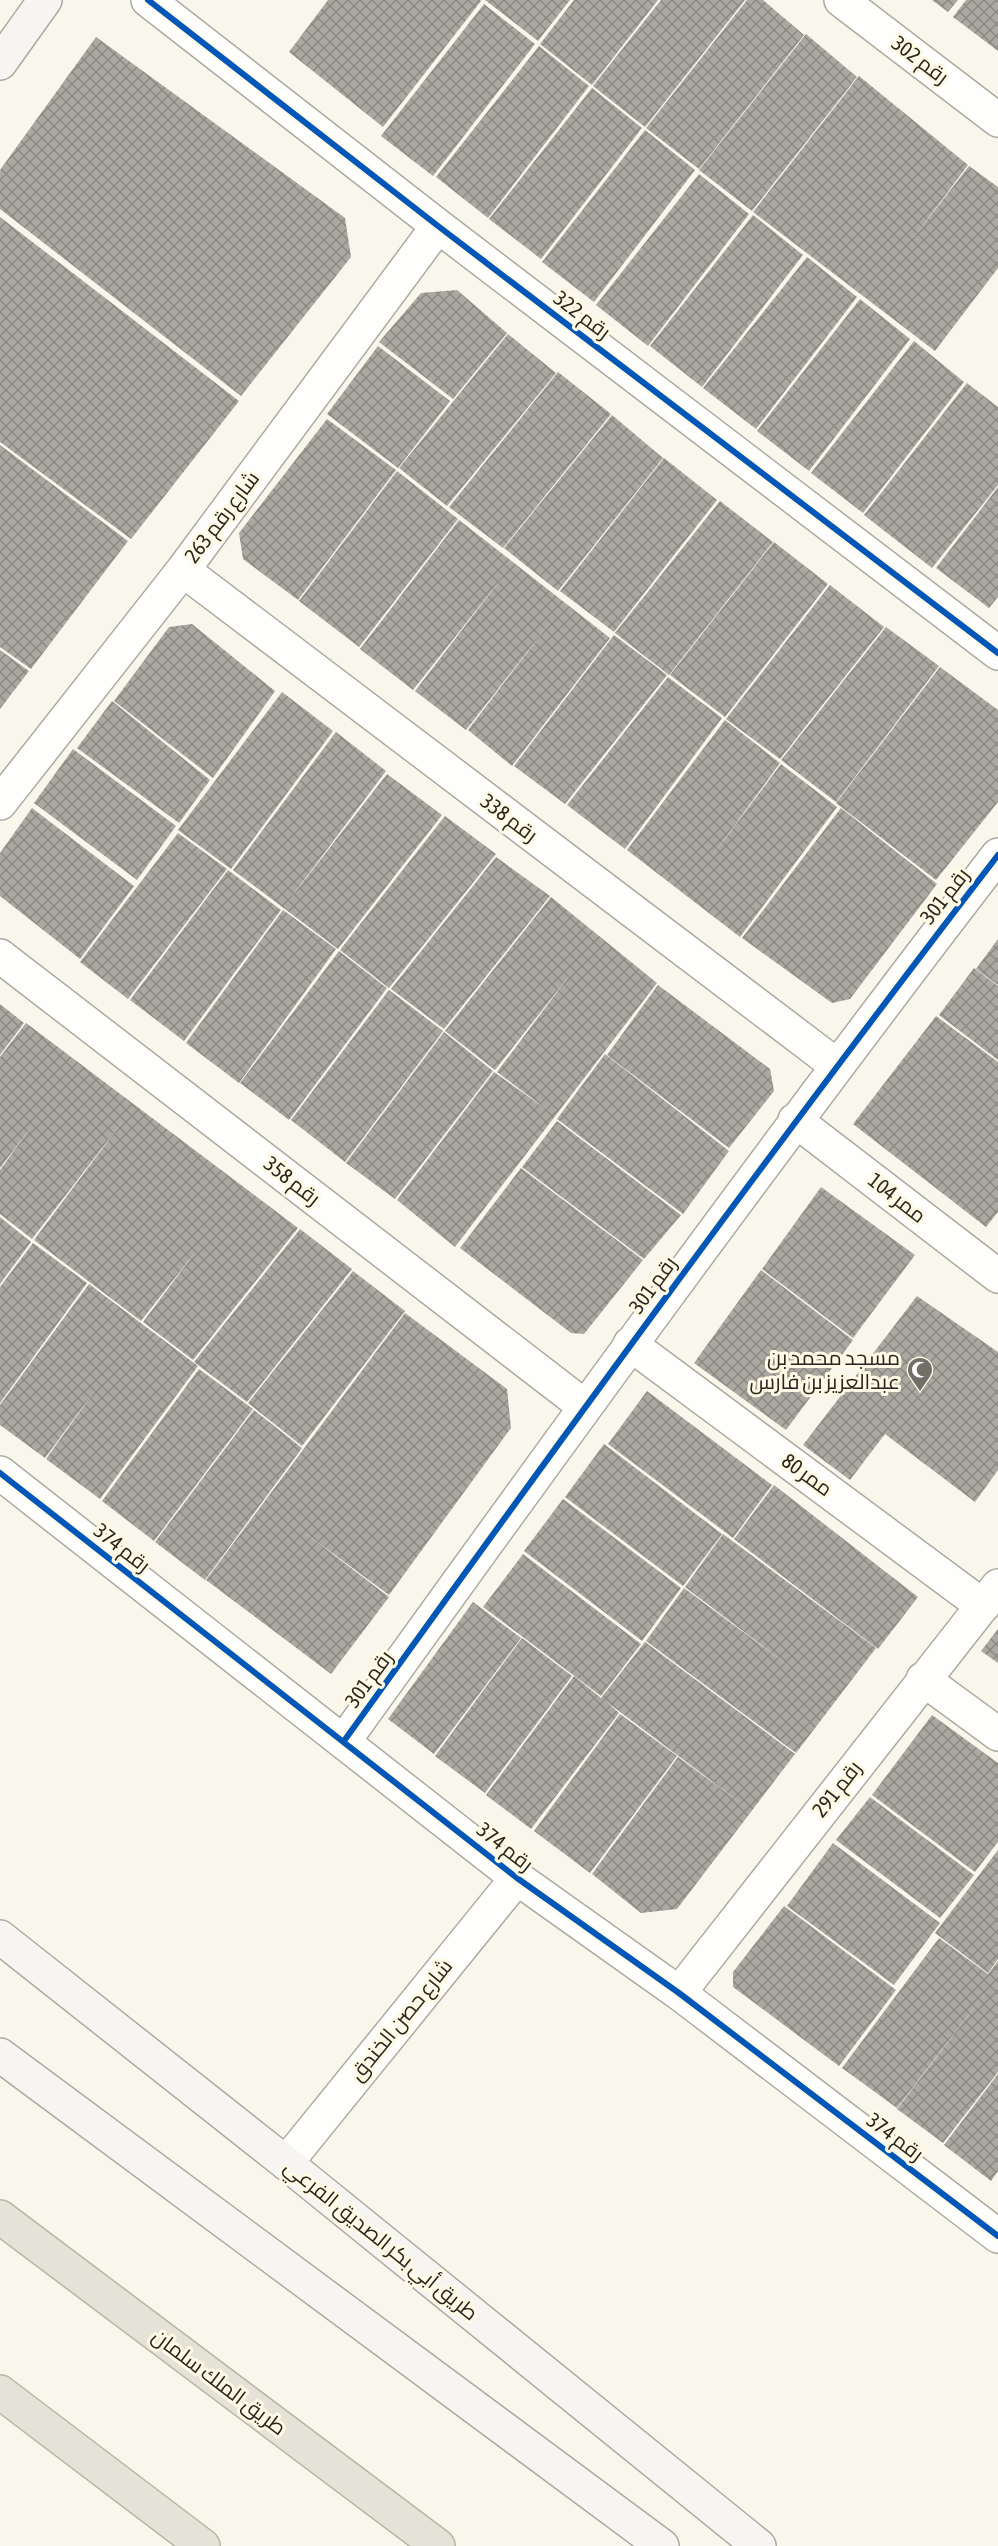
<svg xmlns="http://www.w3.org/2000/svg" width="998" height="2546" font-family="'Asap Condensed',Cairo,sans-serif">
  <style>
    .building { fill: url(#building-cross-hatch) }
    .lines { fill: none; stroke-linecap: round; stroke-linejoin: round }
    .street-casing { stroke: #adaaa2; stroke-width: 36 }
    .secondary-casing { stroke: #adaaa2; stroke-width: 36 }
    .highway-casing { stroke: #b8b4a5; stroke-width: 36 }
    .street { stroke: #fefefc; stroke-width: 33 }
    .secondary { stroke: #f6f5f1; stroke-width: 33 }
    .highway { stroke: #e5e2d7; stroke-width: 33 }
    .cycleway-casing { stroke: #fffae6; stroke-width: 10 }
    .cycleway { stroke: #0057b8; stroke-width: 6 }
    .labels { text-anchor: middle; stroke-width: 6; stroke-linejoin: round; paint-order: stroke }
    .street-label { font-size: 21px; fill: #28261f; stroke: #fffae6 }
    .poi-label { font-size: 21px; fill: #28261f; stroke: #fffae6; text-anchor: end }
  </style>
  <defs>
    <pattern id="building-cross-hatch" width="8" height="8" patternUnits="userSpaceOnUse" patternTransform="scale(1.5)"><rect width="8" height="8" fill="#aaa8a0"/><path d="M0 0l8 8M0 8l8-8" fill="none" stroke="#8a8982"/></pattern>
  </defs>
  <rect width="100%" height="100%" fill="#f9f6ec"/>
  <path class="building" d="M328,0H480L481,1L383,127L289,52Z
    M485,0H570L538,41Z
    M574,0H658L592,85L540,44Z
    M661,0H745L645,127L593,86Z
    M747,0H763L804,35L699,169L646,128Z
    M932,0H958L948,12Z
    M966,0H998V51L953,17Z
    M484,4L535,44L433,176L381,136Z
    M806,34L857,77L752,211L699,170Z
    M96,37L345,218L351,257L241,396L0,209V170Z
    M539,46L589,86L488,218L436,177Z
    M859,76L968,165L914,237L969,166L998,187V268L935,351L753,212Z
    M592,88L642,128L541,259L489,219Z
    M645,130L695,170L594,302L542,262Z
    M699,174L749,214L648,346L596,305Z
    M753,215L803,255L702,387L650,346Z
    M0,217L239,401L131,539L0,442Z
    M807,257L857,297L756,429L703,388Z
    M457,290L507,333L453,399L379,342L421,293Z
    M860,299L910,339L809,471L757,431Z
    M508,334L556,373L447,506L399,468Z
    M914,341L964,382L863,513L811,473Z
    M378,346L450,401L398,468L327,414Z
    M558,372L611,414L503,548L449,507Z
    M967,383L998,407V485L932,568L864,515Z
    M612,415L663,458L558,591L504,548Z
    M327,419L396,470L298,600L243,559L239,533Z
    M0,445L128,541L31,669L0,647Z
    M664,458L717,500L614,632L560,591Z
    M397,471L458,519L359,647L299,601Z
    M998,487V597L989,608L936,568Z
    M720,501L773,542L669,675L615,633Z
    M459,520L610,638L512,766L468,730L552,620L466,730L415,691L505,574L413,690L360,649Z
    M774,542L828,584L725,717L670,675Z
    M830,585L884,627L780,759L726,719Z
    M192,624L275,691L213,778L114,701L169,627Z
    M886,627L939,666L836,802L781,760Z
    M614,635L667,675L565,804L514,766Z
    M0,650L29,671L0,709Z
    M940,667L998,710V802L936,880L836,803Z
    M668,677L722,718L625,849L567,805Z
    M282,692L333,731L231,869L178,830Z
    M112,701L210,780L179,823L77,748Z
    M725,720L780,763L710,859L781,764L837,807L740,937L627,850Z
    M336,732L386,771L286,904L387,774L442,815L338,949L233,870Z
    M73,749L176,826L137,880L34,803Z
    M32,808L134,886L80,959L0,896V853Z
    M841,808L937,884L850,999L832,1003L742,938Z
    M445,816L496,854L389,988L340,950Z
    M178,833L227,869L128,999L80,962Z
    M496,857L550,896L444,1029L391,989Z
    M228,870L281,910L184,1041L130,1000Z
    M551,897L657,983L455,1247L397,1200L494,1072L550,1112L497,1072L573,971L495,1070L445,1031Z
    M283,910L336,949L239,1083L186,1043Z
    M998,939V985L976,969Z
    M339,951L387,988L289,1120L240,1083Z
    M974,968L998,986V1060L939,1015Z
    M658,985L770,1069L774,1091L729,1148L607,1055Z
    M389,990L443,1031L345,1162L291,1120Z
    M0,1004L24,1023L0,1055Z
    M936,1016L998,1062V1212L986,1227L853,1124Z
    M26,1023L298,1228L193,1360L143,1322L197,1250L141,1321L34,1240L126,1117L32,1239L0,1214V1170L32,1126L0,1168V1057Z
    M444,1032L493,1071L395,1199L346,1163Z
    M605,1054L729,1151L683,1214L557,1119Z
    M557,1121L681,1215L644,1259L522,1167Z
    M521,1168L643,1260L584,1334L571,1333L460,1248Z
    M821,1187L915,1255L853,1338L762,1269Z
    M0,1217L31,1242L0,1284Z
    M300,1229L352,1269L247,1402L194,1362Z
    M33,1243L87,1283L0,1403V1287Z
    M761,1270L853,1340L786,1430L694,1363Z
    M353,1271L405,1311L302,1446L248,1403Z
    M89,1284L198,1366L100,1499L46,1459L99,1385L45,1458L0,1425V1405Z
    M917,1296L998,1352V1470L975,1502L885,1434L850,1480L803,1445Z
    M405,1313L507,1389L511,1428L389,1595L300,1529L389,1597L331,1674L206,1580Z
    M199,1369L253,1409L154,1541L102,1501Z
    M647,1391L772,1485L733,1538L608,1444Z
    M254,1410L302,1448L205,1580L155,1542Z
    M604,1444L722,1534L683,1586L565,1497Z
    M774,1485L918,1597L878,1649L734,1539Z
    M563,1499L681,1588L642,1641L524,1551Z
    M723,1534L876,1648L796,1753L646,1641L684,1588L797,1672L685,1587Z
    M523,1554L641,1644L601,1696L483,1607Z
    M473,1602L521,1638L434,1754L388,1719Z
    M998,1629V1663L981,1651Z
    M522,1638L572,1676L485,1793L435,1756Z
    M645,1642L795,1754L677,1909L641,1913L592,1874L678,1757L746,1807L607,1702L619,1713L531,1829L486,1795L574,1676L601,1698Z
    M620,1714L677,1756L590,1873L534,1831Z
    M932,1715L998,1763V1842L975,1872L872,1795Z
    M870,1797L974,1875L940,1918L836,1840Z
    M833,1843L940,1923L894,1985L787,1906Z
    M998,1850V1959L988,1973L935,1933Z
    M784,1906L896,1990L839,2066L733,1987V1972Z
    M939,1938L988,1974L998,1961V2072L943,2143L897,2109L996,1979L897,2108L842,2068Z
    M998,2074V2171L991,2181L944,2145Z"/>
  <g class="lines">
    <defs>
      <path id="street" d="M148,0L438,226L998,653
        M841,0L998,120
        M183,570L836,1065
        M0,803L183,570L438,226
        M0,956L584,1406
        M795,1120L998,1276
        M630,1344L983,1606
        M0,1473L517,1878L679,1993L998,2236
        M923,1679L998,1734
        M344,1741C558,1443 774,1146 998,855
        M679,1993L998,1586
        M286,2163L517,1878"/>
      <path id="secondary" d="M0,63L45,0
        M0,1937L286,2163L759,2546
        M0,2055L662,2546"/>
      <path id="highway" d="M0,2217L438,2546
        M0,2392L203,2546"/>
    </defs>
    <use href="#street" class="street-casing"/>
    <use href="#secondary" class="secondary-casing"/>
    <use href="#highway" class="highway-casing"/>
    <use href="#street" class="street"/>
    <use href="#secondary" class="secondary"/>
    <use href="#highway" class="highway"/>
    <defs>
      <path id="cycleway" d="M148,0L438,226L998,653
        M0,1473L517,1878L679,1993L998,2236
        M344,1741C558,1443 774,1146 998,855"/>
    </defs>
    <use href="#cycleway" class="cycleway-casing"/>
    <use href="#cycleway" class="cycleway"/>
  </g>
  <defs>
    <symbol id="mosque-pin" viewBox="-11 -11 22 30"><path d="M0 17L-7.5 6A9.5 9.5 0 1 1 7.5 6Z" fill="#716f67" stroke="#fffae6"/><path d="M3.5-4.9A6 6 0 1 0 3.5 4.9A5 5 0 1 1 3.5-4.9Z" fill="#fff"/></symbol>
  </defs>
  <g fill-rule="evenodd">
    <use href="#mosque-pin" x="905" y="1355" width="30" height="40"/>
  </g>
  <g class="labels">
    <g class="street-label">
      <text transform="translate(920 60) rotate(37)" y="7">رقم 302</text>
      <text transform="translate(582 315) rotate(37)" y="7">رقم 322</text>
      <text transform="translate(222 517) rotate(-53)" y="7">شارع رقم 263</text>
      <text transform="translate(509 818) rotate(37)" y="7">رقم 338</text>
      <text transform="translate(945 896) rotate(-52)" y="7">رقم 301</text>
      <text transform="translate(292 1181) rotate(38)" y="7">رقم 358</text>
      <text transform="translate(897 1198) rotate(38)" y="7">ممر 104</text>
      <text transform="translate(653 1285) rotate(-54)" y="7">رقم 301</text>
      <text transform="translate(807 1475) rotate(36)" y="7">ممر 80</text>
      <text transform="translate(122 1548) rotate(38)" y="7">رقم 374</text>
      <text transform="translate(369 1679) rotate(-54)" y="7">رقم 301</text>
      <text transform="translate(837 1789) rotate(-52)" y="7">رقم 291</text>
      <text transform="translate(505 1847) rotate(38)" y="7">رقم 374</text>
      <text transform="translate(401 2020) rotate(-51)" y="7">شارع حصن الخندق</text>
      <text transform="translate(895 2137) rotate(37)" y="7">رقم 374</text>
      <text transform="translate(381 2240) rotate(39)" y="7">طريق أبي بكر الصديق الفرعي</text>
      <text transform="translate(219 2382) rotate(37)" y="7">طريق الملك سلمان</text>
    </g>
    <g class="poi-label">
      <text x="900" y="1365">مسجد محمد بن<tspan x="900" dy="24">عبدالعزيز بن فارس</tspan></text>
    </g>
  </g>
</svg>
